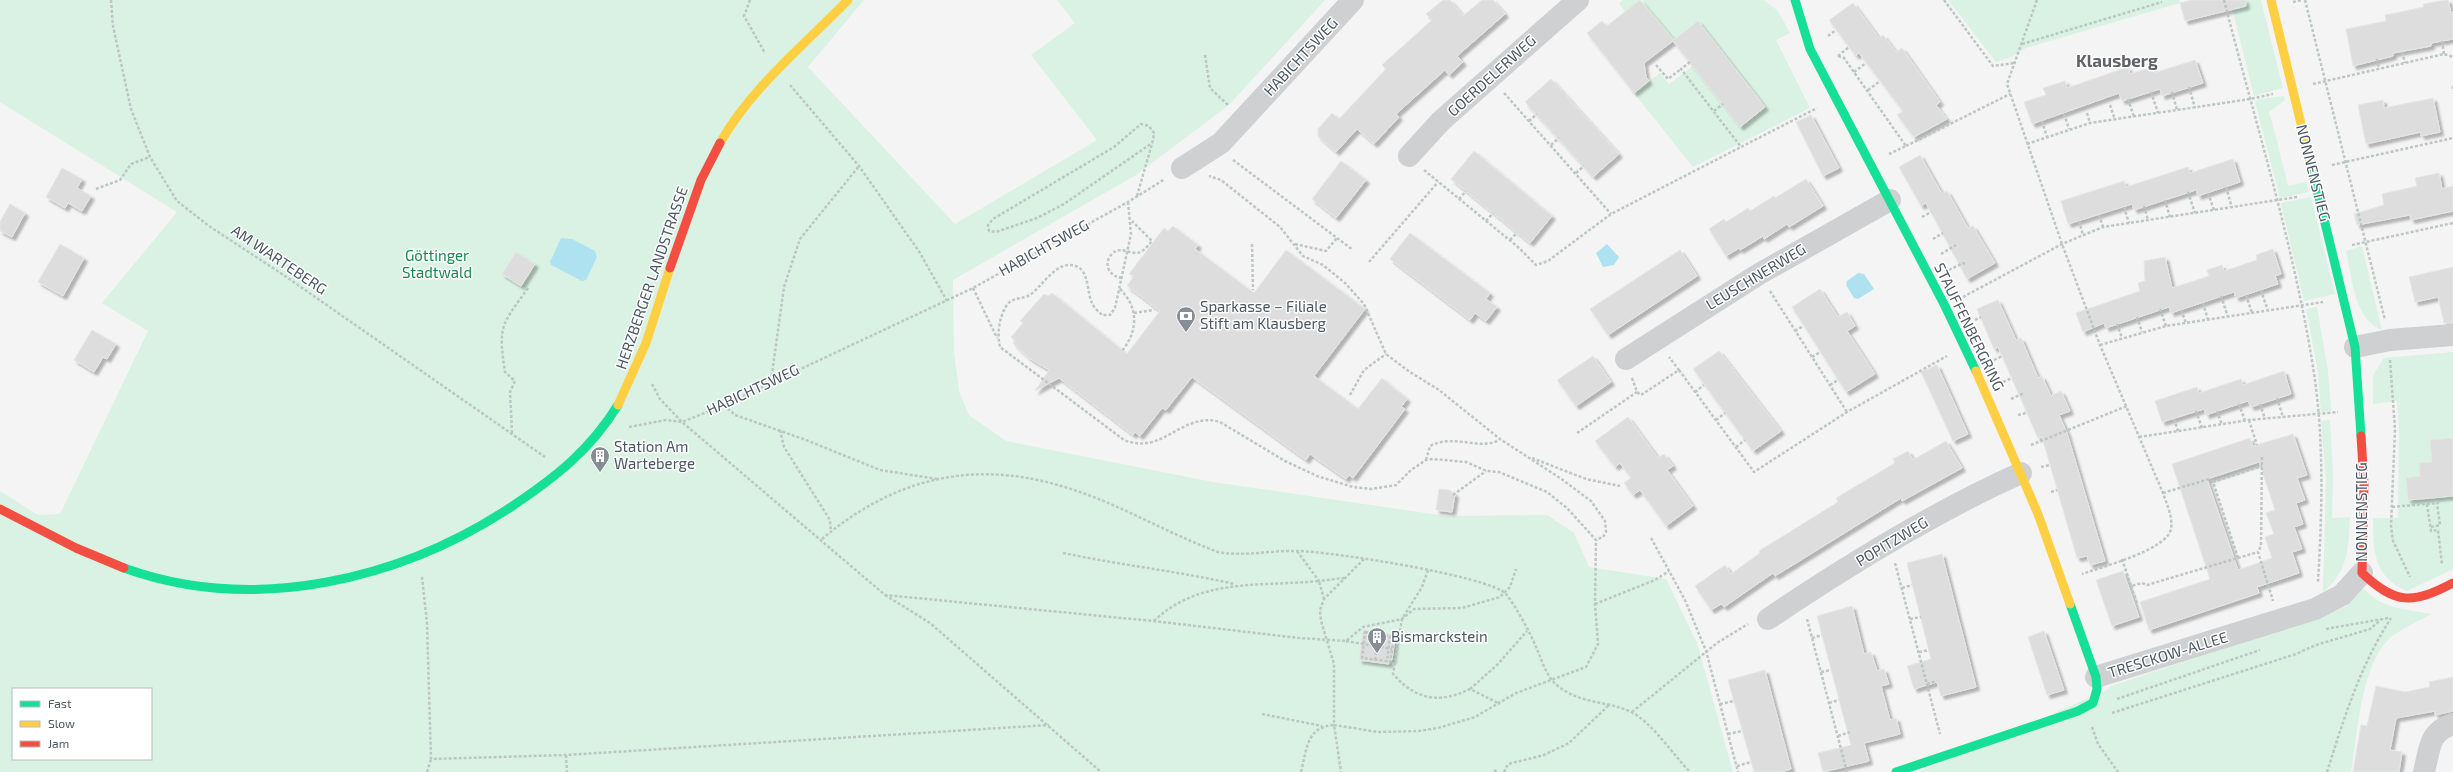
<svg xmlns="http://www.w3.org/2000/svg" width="2453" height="772" font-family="'Exo 2',sans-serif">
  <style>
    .green { fill: #d9f2e3; fill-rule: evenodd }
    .water { fill: #aee2f0 }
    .building { fill: #ddddde; stroke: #e5e6e7; fill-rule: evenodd; filter: url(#shadow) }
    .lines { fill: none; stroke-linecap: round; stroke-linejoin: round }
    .path { stroke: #bcc7c4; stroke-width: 2.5; stroke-dasharray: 3 2; stroke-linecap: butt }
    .street { stroke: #ced0d2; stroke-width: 22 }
    .fast { stroke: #16e098; stroke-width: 9 }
    .slow { stroke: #ffcf43; stroke-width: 9 }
    .jam { stroke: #f24e42; stroke-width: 9 }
    .labels { text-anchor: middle; stroke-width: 3; stroke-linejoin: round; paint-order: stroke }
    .street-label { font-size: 15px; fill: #4a5661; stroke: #fff }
    .park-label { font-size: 15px; fill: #17864f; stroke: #fff }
    .poi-label { font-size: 15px; fill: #4a5661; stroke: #fff; text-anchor: start }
    .quarter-label { font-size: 17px; font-weight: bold; fill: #5f6368; stroke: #fff }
  </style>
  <defs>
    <filter id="shadow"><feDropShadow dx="3.5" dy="3.5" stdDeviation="1" flood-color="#0004"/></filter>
  </defs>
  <rect width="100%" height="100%" fill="#f4f4f4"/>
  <path class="green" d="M0,0H864L808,67L955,224L1097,140L1031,55L1075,23L1057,0H1325L1229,105L1136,175L953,280L954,352L959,391L969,415L1006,441L1213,482L1446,516L1547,515L1574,533L1589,567L1666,579L1697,643L1733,772H0V491L38,515L60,514L148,331L102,303L177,212L0,102ZM13,689H151V759H13Z
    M1623,0H1640L1625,12L1619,3Z
    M1642,0H1764L1778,11L1790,33L1776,40L1810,108L1693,167L1634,93L1660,73L1669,84L1693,66L1741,127L1765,107L1698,21L1673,41Z
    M1948,0H2179L2180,3L2026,48L2011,57L1996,62Z
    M2230,0H2261L2283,88L2254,96Z
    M2284,96L2285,100L2269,112L2271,118L2288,186L2306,182L2309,192L2280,198L2255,102L2259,99Z
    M2311,197L2335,294L2304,301L2281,203Z
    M2362,246L2382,330C2354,320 2352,276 2346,251Z
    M2317,307L2328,371L2331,411L2321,412L2318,372L2306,309Z
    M2453,352V569L2407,591C2374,577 2373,552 2373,518H2398L2399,429L2397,401L2373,404V375L2384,358Z
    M2330,420L2333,475L2332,518L2350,517C2348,548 2349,571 2323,592L2326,480L2321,421Z
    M2364,589C2380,608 2408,610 2431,614C2418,622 2399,629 2388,640C2360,670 2358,732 2351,772H1918L2107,690L2111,686L2331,613L2346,606L2361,590Z"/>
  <path class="water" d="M561,238L572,239L595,251L597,257L586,280L582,281L551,265L550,262Z
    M1607,244L1619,257L1614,265L1603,267L1596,253Z
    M1858,273L1864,274L1874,289L1858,299L1854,298L1846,285L1847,281Z"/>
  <path class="building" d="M1443,0H1450L1463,16L1482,0H1493L1505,14L1457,56L1463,62L1449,75L1445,70L1396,114L1399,117L1374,144L1357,129L1336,152L1318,136V129L1332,113L1339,119L1386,69L1382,65L1432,20L1426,14Z
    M1640,0L1674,40L1698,21L1765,107L1740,127L1673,41L1644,63L1646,77L1649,81L1634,93L1587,33L1602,21L1607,26Z
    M2193,0H2245L2246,6L2185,21L2180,3Z
    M2446,0H2448L2451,13L2453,12V39L2431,43V46L2393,53V56L2353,66L2346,29L2386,21L2385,15L2424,7L2423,4Z
    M1853,3L1879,38L1883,35L1896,52L1902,48L1940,102L1936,105L1947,119L1914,137L1897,115L1903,111L1859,53L1856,56L1829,20Z
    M2195,60L2203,83L2162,96L2160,89L2122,101L2119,93L2032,124L2024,102L2046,95L2043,88L2065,81L2067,88L2128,67L2130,74L2152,67L2154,73Z
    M1551,79L1619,154L1593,177L1525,102Z
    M2433,98L2440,132L2421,136V132L2366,144L2358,105L2383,100L2384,108Z
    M1811,115L1839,168L1823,176L1796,122Z
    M1474,151L1552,216L1530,243L1451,179Z
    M1920,155L1942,194L1947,191L1968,228L1973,226L1995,263L1967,279L1926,203L1921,206L1899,167Z
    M2233,159L2240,182L2198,196L2196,190L2134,210L2132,204L2068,224L2061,201L2124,181L2126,187L2188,167L2190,173Z
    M1341,161L1366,180L1336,218L1312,199Z
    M62,168L82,179L77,188L91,196L82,211L68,203L65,208L46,197Z
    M2439,173L2442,189L2453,186V211L2411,220L2410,215L2357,225L2354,214L2384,205L2382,194L2417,186L2415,178Z
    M1806,179L1823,206L1789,227L1787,224L1764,239L1763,236L1740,250L1739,248L1726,256L1709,229L1724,219L1726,222L1748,208L1750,211L1774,196L1775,198Z
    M10,204L25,213L12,237L0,231V222Z
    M1173,226L1198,245L1195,249L1254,293L1286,250L1365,309L1314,376L1358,409L1382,378L1407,399L1401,407L1405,409L1353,478L1349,475L1346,479L1310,454L1306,460L1192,377L1166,410L1162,408L1140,436L1135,432L1133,435L1059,378L1035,391L1049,370L1029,358L1013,343L1015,341L1011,337L1023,323L1020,321L1044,294L1048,296L1052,293L1127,354L1160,311L1127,286L1134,276L1129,274L1164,228L1168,231Z
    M1410,233L1490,293L1486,299L1497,307L1486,321L1475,313L1470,320L1390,259Z
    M60,244L84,258L63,296L38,282Z
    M2273,249L2281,274L2275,276L2278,284L2236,298L2234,292L2171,313L2169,307L2106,328L2104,323L2083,332L2076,313L2140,291L2138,283L2145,281L2144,261L2165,257L2172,288L2209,276L2207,270L2222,265L2224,271L2257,260L2256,255Z
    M1680,250L1697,276L1608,335L1590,309Z
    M516,252L535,264L521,286L502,274Z
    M2453,267V323H2444L2438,297L2415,302L2409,277Z
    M1820,289L1838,317L1847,312L1855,326L1847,331L1875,374L1846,392L1792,307Z
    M1998,300L2016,340L2021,338L2038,378L2042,376L2051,396L2061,391L2070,411L2059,415L2067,433L2105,561L2090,565L2087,556L2077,558L2042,437L2038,438L1998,347L1994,349L1977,309Z
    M92,330L116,344L107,359L103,357L94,372L74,360Z
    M1719,351L1781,431L1753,451L1693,369Z
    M1593,356L1611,382L1576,406L1557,380Z
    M1937,365L1968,434L1953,441L1921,372Z
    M2284,371L2291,394L2251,407L2248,401L2206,415L2204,409L2162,422L2155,401L2197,387L2199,393L2241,379L2243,385Z
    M1628,417L1658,458L1664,454L1673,466L1667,470L1693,506L1666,526L1640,490L1633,495L1624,483L1631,478L1620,463L1615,467L1595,441Z
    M2293,434L2307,475L2297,478L2305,500L2296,503L2303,524L2294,527L2302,549L2292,552L2299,573L2257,587L2259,593L2149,630L2140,602L2210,579L2172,464L2250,438L2253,446ZM2259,462L2275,510L2266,513L2274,534L2265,537L2272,558L2238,570L2207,479Z
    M2453,438V496L2408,500L2406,478L2420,476L2419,463L2432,462L2430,440Z
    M1946,441L1962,468L1902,501L1901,498L1775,576L1773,573L1724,607L1721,604L1711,610L1695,586L1725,565L1731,574L1760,553L1759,551L1838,502L1836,498L1895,463L1893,459L1908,451L1913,460Z
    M1439,489L1449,490L1455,494L1452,512L1436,510Z
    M1942,554L1976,687L1941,696L1937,682L1914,689L1907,666L1931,659L1907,563Z
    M2123,571L2139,617L2112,626L2096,580Z
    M1852,606L1864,654L1871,652L1877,671L1884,669L1889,684L1881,686L1890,720L1896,718L1900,734L1864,743L1869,761L1823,772L1818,753L1851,745L1817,616Z
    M1363,630L1393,634L1392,638H1395L1392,660L1389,661V664L1359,660Z
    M2044,631L2064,690L2047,695L2028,637Z
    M1765,670L1791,769L1781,772H1754L1728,680Z
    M2453,677V711L2435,715V711L2396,718L2390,750L2402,752L2399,772H2353L2361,725L2367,726L2376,686L2405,692L2430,687L2429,682Z"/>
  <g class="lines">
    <path class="path" d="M111,0L113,26L131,109L150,157L177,201L209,226L285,276L545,457
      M750,0L744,16L765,53
      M1944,0L1993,66L2014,63
      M2037,0L2007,84L2062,244L2100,345L2163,493C2167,505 2173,517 2171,529C2167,550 2101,567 2082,574
      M2224,0C2256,126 2296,251 2315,380C2324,447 2322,515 2318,582
      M2305,0L2385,320
      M2293,2L2302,0
      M1828,36L1836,30
      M2442,41L2444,54
      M2022,44L2162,2
      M2402,52L2405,63
      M1205,55L1210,88L1228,105
      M1838,56L1844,58L1906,146L1889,154
      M1838,56L1849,47
      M2377,59L2379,69
      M1690,62L1681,69L1741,147L1817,108
      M1656,65L1668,79L1681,69
      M1854,72L1866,63
      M2313,84L2444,54L2453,57
      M790,85L859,166L920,253L947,301
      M2453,86V91
      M2189,87L2195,108
      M1868,90L1880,81
      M2151,92L2158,113
      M2172,92L2177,110
      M1504,93L1611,214
      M2128,99L2134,117
      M2110,105L2115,120
      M1714,111L1723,104
      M2087,113L2090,123
      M2064,114L2069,129
      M1529,121L1537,114
      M2042,121L2047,137
      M2027,144L2090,123L2250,99L2273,94
      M1551,145L1559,138
      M1906,146L2010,94
      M1233,160L1353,250
      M2332,165L2453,138
      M1424,170L1518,247L1536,265L1548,261L1611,214L1741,147
      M1576,173L1584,166
      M2226,187L2232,208
      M96,189L120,180L131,164L150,157
      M2188,192L2195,213
      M2208,193L2214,210
      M1137,196L1153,140L1154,133L1149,126L1141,124L1114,147L993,219L988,225L989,231L996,232L1037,218L1064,204L1152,143
      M1459,199L1466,191
      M2165,200L2170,217
      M1128,202L1131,234L1115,308L1110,315H1102C1099,312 1094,308 1092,303C1087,293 1089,273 1078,267C1057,256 1040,291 1028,296C1018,300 1011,297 1005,308C999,319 997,335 1000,347L1124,440C1163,456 1182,411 1220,422L1285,461L1317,476L1353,487L1371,489L1396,485L1411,470L1426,460L1433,459L1466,462L1487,471L1499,472L1547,492L1567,508L1596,540L1603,537L1606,532L1605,521L1591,501L1560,478L1500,439L1439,390L1410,372L1386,354L1364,304L1345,283L1323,265L1303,256L1280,227L1221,180L1209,176
      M2144,206L2148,220
      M2124,207L2129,223
      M2099,215L2103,227
      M1922,217L1931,212
      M1486,221L1493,213
      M2079,221L2083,235
      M1933,239L1943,233
      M1510,240L1517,233
      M1252,244L1253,290
      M1295,244L1326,251L1337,238
      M2352,245L2453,223
      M1941,254L1956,245
      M1369,262L1438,182
      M1949,270L1963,263L1966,264
      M1122,278C1116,277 1112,275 1109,270C1107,266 1107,262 1109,258C1117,244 1126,253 1137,253C1144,252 1148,245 1152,241L1132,221
      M973,288L997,338
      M1120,289C1139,308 1138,331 1122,351
      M2261,290L2268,311
      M1770,291L1847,412
      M2246,295L2252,313
      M2221,296L2228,317
      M1963,297L2062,244L2103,227L2297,197
      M2203,303L2208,320
      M2160,309L2166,326
      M2181,310L2186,323
      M1134,313L1154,310
      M2137,317L2142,332
      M1975,320L1981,317
      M2117,324L2122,338
      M1795,331L1803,326
      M2100,345L2166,326L2323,302
      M1812,357L1820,352
      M1994,360L2002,356
      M2390,360L2395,429L2391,526L2393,541L2410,577
      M1679,370L1754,472L1847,412L1947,356
      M1632,378L1637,392L1641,395L1679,370L1669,357
      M771,381L784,287L800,239L859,166
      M2003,382L2012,378
      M652,384L660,399L682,422L885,595L1153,621L1299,638L1346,641L1363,627L1402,619L1414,609L1462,608L1500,597L1510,587L1516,569
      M1830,385L1838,380
      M1695,392L1704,385
      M1350,395L1364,370L1386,354
      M2277,398L2283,417
      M2011,399L2024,393
      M2239,404L2245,421
      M2260,404L2265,419
      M724,405L735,415L806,440L880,470L937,479
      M2196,411L2202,428
      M2217,411L2222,425
      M2018,415L2026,413
      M2174,419L2178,431
      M1716,420L1725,413
      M2249,420L2257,445
      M629,427L666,420L682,422L724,405L973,288L1128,202L1165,179
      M780,430L784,447L830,520L831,532
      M512,433L510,392L515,381L505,372C498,325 501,326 528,288
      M1577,433L1637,392
      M2139,437L2249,420L2338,412
      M2031,445L2127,406
      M1736,447L1745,440
      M2262,457L2261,546L2258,552L2273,601
      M1532,458L1586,479L1620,486
      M1426,460L1430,446C1454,433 1484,452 1500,439
      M2041,467L2050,465
      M2051,492L2057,490
      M2163,493L2209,479L2213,482
      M1453,495L1486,471
      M2427,504L2431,531L2438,530L2442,565
      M2392,507L2437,503L2440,501
      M2431,527L2440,525L2437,503
      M1651,538L1685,600L1706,651L1738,772
      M822,539C898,475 980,458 1074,490C1123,506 1169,534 1218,552C1245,557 1271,550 1297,551C1327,551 1490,576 1506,594C1515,605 1531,634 1536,647C1542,660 1546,677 1558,686C1582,705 1606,700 1631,712C1652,722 1673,755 1690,772
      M1297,551L1319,581L1344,578
      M1063,553C1120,565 1177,571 1234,584
      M2238,558L2213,482L2262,466
      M1364,559L1324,599L1320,610L1321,621L1334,664V725L1378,732L1419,731L1438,728L1475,717L1516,693L1586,667L1598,644L1595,604L1596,540
      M2122,559L2131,586L2142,583L2147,585L2258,552
      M1895,563L1940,734
      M1428,570L1422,587L1402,619L1393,674C1416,700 1439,704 1470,689L1500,704
      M422,577L427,623L431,759L566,755L1049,725
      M2131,586L2137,603
      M1902,588L1912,585
      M885,595L930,623L1101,772
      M1595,604L1655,580L1669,571
      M1807,619L1847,772
      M1910,619L1921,617
      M1154,621C1200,577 1261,587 1319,581L1324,599
      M2326,629L2388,618
      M1365,632L1390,636L1387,661L1362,658Z
      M1812,638L1822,635
      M1346,641L1392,649
      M1919,652L1929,650
      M1375,660L1379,634
      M1395,664L1390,663L1394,638V635L1399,636
      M1821,672L1831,670
      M1927,684L1937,681
      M1470,689L1497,665L1527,631
      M2117,699L2260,650
      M1829,703L1839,700
      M1720,704L1734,701
      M1632,712L1717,643L1748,624
      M2112,713L2296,654L2316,645L2370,629L2382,619
      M1262,714L1322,726
      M2092,727L2098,744L2118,772
      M1728,734L1742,731
      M1838,736L1850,732
      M566,755L567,772
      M1737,766L1751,762
      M1494,770L1498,772
      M427,772L431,759
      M1301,772C1307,749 1306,727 1334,725L1341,772
      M1504,772L1508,764L1544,755L1569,743L1609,705
      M2327,772C2344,718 2360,666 2391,618"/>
    <path class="street" d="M1409,156L1441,121L1578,0
      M1182,168L1221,143L1353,0
      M2355,347L2390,340L2453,335
      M1626,359L1759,274L1890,200
      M1768,619C1845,567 1936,511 2021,473
      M2096,677L2315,609L2342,595L2362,573
      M2424,772C2430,749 2428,732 2453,724"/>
    <path class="fast" d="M1795,0L1810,49L1945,306L1976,371
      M2310,161L2355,347L2361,436
      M124,568C254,615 402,580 514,505C557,476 590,450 618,405
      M1896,772L2078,711L2093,703L2097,689L2096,677L2070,604"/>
    <path class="slow" d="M2271,0L2310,161
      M720,143C752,87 803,46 848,0
      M1976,371L2038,514L2070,604
      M618,405L646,343L670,268"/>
    <path class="jam" d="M670,268L701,180L720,143
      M2361,436L2364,484L2362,573C2396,605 2413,604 2453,583
      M0,509L76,548L124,568"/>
  </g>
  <defs>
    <symbol id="bank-pin" viewBox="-11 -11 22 30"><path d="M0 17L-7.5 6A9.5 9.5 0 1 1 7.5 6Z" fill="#868d94" stroke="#fff"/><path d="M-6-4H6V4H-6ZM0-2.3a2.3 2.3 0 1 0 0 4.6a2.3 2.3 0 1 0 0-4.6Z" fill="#fff"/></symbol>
    <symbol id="building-pin" viewBox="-11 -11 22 30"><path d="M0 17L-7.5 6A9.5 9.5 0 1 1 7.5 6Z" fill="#868d94" stroke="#fff"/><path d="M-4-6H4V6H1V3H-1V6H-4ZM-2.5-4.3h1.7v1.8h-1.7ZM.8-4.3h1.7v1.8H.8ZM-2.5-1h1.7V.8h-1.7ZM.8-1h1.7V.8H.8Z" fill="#fff"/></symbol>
  </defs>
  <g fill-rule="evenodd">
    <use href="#bank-pin" x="1175" y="305" width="22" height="30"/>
    <use href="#building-pin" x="589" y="445" width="22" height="30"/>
    <use href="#building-pin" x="1366" y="626" width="22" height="30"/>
  </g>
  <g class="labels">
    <g class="street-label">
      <text transform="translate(1301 57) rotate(-47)" y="5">HABICHTSWEG</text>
      <text transform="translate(1492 76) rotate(-42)" y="5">GOERDELERWEG</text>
      <text transform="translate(2313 173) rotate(76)" y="5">NONNENSTIEG</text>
      <text transform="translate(1044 248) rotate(-29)" y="5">HABICHTSWEG</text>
      <text transform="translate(279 260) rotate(34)" y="5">AM WARTEBERG</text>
      <text transform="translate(1756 277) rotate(-31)" y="5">LEUSCHNERWEG</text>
      <text transform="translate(652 278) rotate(-71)" y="5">HERZBERGER LANDSTRASSE</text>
      <text transform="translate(1969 327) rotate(64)" y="5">STAUFFENBERGRING</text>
      <text transform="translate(753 390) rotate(-25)" y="5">HABICHTSWEG</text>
      <text transform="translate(2362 512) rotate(-90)" y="5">NONNENSTIEG</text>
      <text transform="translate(1892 542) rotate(-31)" y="5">POPITZWEG</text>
      <text transform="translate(2168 655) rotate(-17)" y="5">TRESCKOW-ALLEE</text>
    </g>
    <g class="park-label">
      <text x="437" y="261">Göttinger<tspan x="437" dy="17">Stadtwald</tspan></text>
    </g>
    <g class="poi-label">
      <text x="1200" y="312">Sparkasse – Filiale<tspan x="1200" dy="17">Stift am Klausberg</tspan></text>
      <text x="614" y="452">Station Am<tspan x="614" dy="17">Warteberge</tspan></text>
      <text x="1391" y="642">Bismarckstein</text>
    </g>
    <g class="quarter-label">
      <text x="2117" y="67">Klausberg</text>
    </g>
  </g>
  <rect x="12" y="688" width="140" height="72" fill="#ffffff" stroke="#b7bbc0"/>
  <rect x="20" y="701" width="20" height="6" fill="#16e098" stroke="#b7bbc0"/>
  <text x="48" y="708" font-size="12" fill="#4a5661">Fast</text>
  <rect x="20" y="721" width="20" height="6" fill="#ffcf43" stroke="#b7bbc0"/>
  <text x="48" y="728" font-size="12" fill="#4a5661">Slow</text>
  <rect x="20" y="741" width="20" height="6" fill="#f24e42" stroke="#b7bbc0"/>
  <text x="48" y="748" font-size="12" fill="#4a5661">Jam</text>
</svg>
